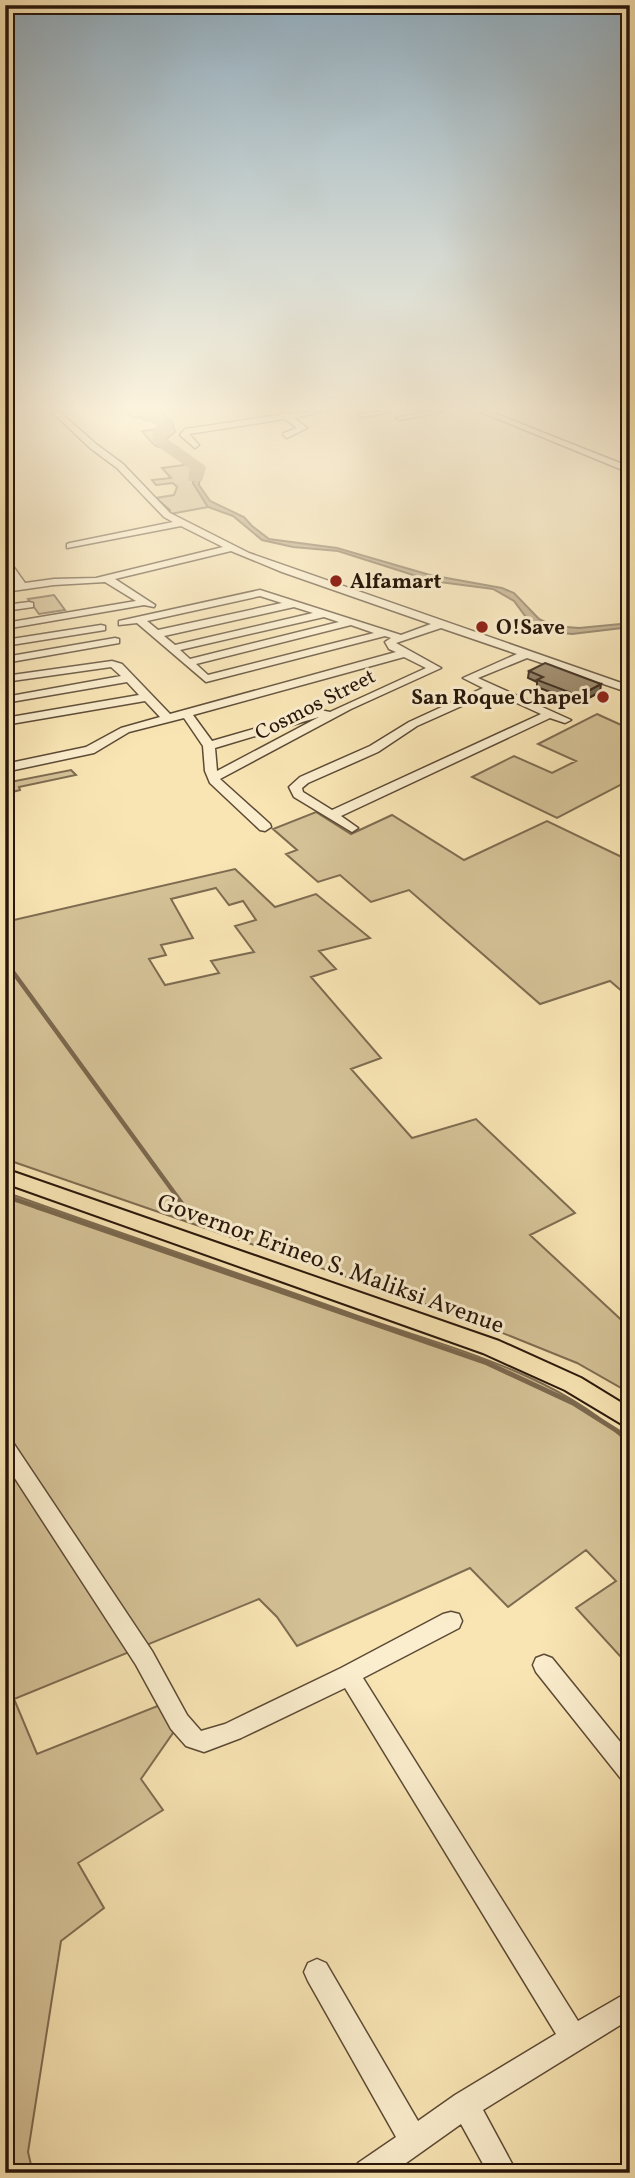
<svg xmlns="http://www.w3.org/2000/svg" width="635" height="2178" font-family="Vollkorn,serif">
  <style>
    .green { fill: #d5c297; stroke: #7e6c51; stroke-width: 2; fill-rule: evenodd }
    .water { fill: #b29f7b; stroke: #7b684e; stroke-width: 2 }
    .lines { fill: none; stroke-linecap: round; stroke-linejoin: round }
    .stream-far1 { stroke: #7b684e; stroke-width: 4.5 }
    .stream { stroke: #7b684e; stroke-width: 5 }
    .river { fill: #b29f7b; fill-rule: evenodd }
    .minor-casing { stroke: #5c4a35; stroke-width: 3 }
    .major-casing { stroke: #28160b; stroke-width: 4 }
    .minor { fill: #fbeece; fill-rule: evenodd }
    .major { fill: #f9e5b4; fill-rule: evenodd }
    .wall { fill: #807055; stroke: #28160b; stroke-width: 2 }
    .shaded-wall { fill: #685b45; stroke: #28160b; stroke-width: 2 }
    .building { fill: #958263; stroke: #28160b; stroke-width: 2 }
    .poi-dot { fill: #8f2418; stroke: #fbeece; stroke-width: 2.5 }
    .labels { text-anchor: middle; stroke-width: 6; stroke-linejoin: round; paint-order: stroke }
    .far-poi-label { font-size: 21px; font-weight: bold; fill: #28160b; stroke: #fbeece; text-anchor: start }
    .far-street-label { font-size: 21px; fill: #28160b; stroke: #fbeece }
    .street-label { font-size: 24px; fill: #28160b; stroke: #fbeece }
  </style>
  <rect width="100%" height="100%" fill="#f9e5b4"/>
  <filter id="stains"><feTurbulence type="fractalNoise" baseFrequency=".00286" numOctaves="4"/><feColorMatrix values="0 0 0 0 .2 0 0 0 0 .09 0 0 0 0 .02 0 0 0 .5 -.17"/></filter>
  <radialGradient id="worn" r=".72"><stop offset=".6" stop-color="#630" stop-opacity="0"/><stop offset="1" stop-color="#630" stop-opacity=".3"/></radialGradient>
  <path class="green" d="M126,412H161L172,422L175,432L164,441L177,447C155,451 153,444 142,431L163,428L157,420L146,421L141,417L134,418Z
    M191,464L196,469L193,483L208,507L170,514V510L156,498L174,495L177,487L173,483L156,485L152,480L171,478L162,468Z
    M54,595L65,610L39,614L28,599Z
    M597,714L630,729V780L557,818L472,777L514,756L552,773L576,761L538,744Z
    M71,770L76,775L19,787L20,790L5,794V783Z
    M316,812L351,834L392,815L464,860L547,821L630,861V998L610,981L540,1004L409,890L371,902L340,875L318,882L286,854L297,850L273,829Z
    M235,869L275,907L316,894L370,938L319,951L336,969L311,977L381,1058L351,1069L412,1138L476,1119L575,1213L530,1235L630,1328V1393L577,1363L463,1317L5,1159V922ZM216,888L229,905L243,901L256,920L235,926L254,952L211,961L219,973L165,985L149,959L166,955L161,945L193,938L171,899Z
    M5,1192C122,1234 239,1273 355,1315C446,1347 562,1374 630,1445V1667L576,1608L616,1581L586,1550L508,1607L470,1568L297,1646L277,1617L259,1599L14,1699L37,1754L165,1703L175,1730L141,1779L163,1810L78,1863L104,1908L61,1941L28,2152L33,2173H5Z"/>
  <path class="water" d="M176,451L201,468L199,485L210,501L244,517L252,526L269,539L337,548L430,575L502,588L514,593L539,619L553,626L579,628L630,623V627L572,634L546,631L531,624L514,601L493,589L432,581L338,551L293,547L262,540L233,516L208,507L193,483L196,468Z"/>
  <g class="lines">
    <path class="stream-far1" d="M5,961L186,1209
      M5,1196L43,1209"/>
    <path class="stream" d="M37,1207L487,1363L573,1403L630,1439
      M185,1207L220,1221L222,1229"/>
    <path class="river" d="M134,412C151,411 165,411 173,429L166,438L204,465L206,468L202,481H190L188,478L190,469L153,443L152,434L157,425Z"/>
    <defs>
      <path id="minor" d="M52,412H60L96,444L123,464L170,513L249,553L630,686V693L527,658L478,678L571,720L565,723L550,718L341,816L358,828L352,832L294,797L289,787L300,777L370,746L409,722L483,688L463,678L517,654L441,628L396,643L441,668L351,709L220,779L270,824L271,827L265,831L260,830L210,783L205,771L203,746L184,718L129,732L94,753L5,772V764L86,747L121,728L160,717L145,701L5,725V718L139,695L127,682L5,703V697L121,676L111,667L5,682V676L112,661L122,664L170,714L396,652L389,649L385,642L391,638L385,636L206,682L137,623L119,625V621L260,590L401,635L431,624L282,572L231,551L115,579L155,605L154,607L144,605L5,629V623L136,601L105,582L54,585L5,592V586L15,584L5,569V558L8,559L25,583L54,579L96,578L223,547L181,526L67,548V544L70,543L173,522L164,517L117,468L90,448ZM260,596L282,603L158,630L147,621ZM294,607L313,613L175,645L164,636ZM324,617L339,622L190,659L180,650ZM351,625L374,633L208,675L196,664ZM404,657L426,668L330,712L320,710L212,741L193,715ZM493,692L541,714L332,810L303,792L302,788L308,783L378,752L417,726ZM319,717L217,771L215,748Z
        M279,412L289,414L321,412L294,418L307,428L287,438L283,435L284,433L297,428L285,419L189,434L199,445L195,448L180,435L185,429L280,415Z
        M369,412H391L362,417L358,415Z
        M425,412H442L400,420L396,418Z
        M481,412H491L630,467V473Z
        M29,602L33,603V607L5,611V605Z
        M101,625L105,626V630L5,646V640Z
        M115,638L119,639V643L5,663V657Z
        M5,1438L12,1441L152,1651L187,1715L201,1731L225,1724L341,1668L443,1614L451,1612L459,1614L462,1621L459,1628L363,1678L578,2021L630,1991V2019L483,2110L517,2173H488L461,2124L392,2173H354L358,2163L396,2137L308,1981L304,1972L308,1963L317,1959L326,1963L418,2121L455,2095L556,2034L345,1688L241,1738L204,1752L186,1746L171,1729L136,1665L5,1463Z
        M544,1655L552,1658L630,1754V1783L622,1780L536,1672L533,1665L536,1658Z"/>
      <path id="major" d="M5,1169L499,1341L581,1378L630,1408V1429L565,1390L483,1353L5,1183Z"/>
    </defs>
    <use href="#minor" class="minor-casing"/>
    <use href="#major" class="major-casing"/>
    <use href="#minor" class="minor"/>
    <use href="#major" class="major"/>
  </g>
  <path class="wall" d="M529,671L600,692L579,703L537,687V682L528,678Z"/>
  <path class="shaded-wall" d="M601,684L600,692L579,703V696Z"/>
  <path class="building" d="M545,663L601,684L579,696L537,680L543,677L529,671Z"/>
  <linearGradient id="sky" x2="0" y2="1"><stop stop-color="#92acbc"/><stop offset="0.57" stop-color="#fcf3dd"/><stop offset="1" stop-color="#fcf3dd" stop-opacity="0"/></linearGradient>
  <rect width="635" height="717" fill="url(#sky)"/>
  <g class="poi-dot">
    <circle cx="336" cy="581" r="7"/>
    <circle cx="482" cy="627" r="7"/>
    <circle cx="603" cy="697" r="7"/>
  </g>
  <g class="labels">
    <g class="far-poi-label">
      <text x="350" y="588">Alfamart</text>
      <text x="496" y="634">O!Save</text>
      <text x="589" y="704" text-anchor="end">San Roque Chapel</text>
    </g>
    <g class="far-street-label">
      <text transform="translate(315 704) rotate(-27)" y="7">Cosmos Street</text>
    </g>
    <g class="street-label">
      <text transform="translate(331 1263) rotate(20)" y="8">Governor Erineo S. Maliksi Avenue</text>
    </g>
  </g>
  <rect width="635" height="2178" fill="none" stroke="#f9e5b4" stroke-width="28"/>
  <rect x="7" y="7" width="621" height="2164" fill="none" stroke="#28160b" stroke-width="3.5"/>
  <rect x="14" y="14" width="607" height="2150" fill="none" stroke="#28160b" stroke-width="2"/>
  <rect width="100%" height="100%" filter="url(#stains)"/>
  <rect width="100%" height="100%" fill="url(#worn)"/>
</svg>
